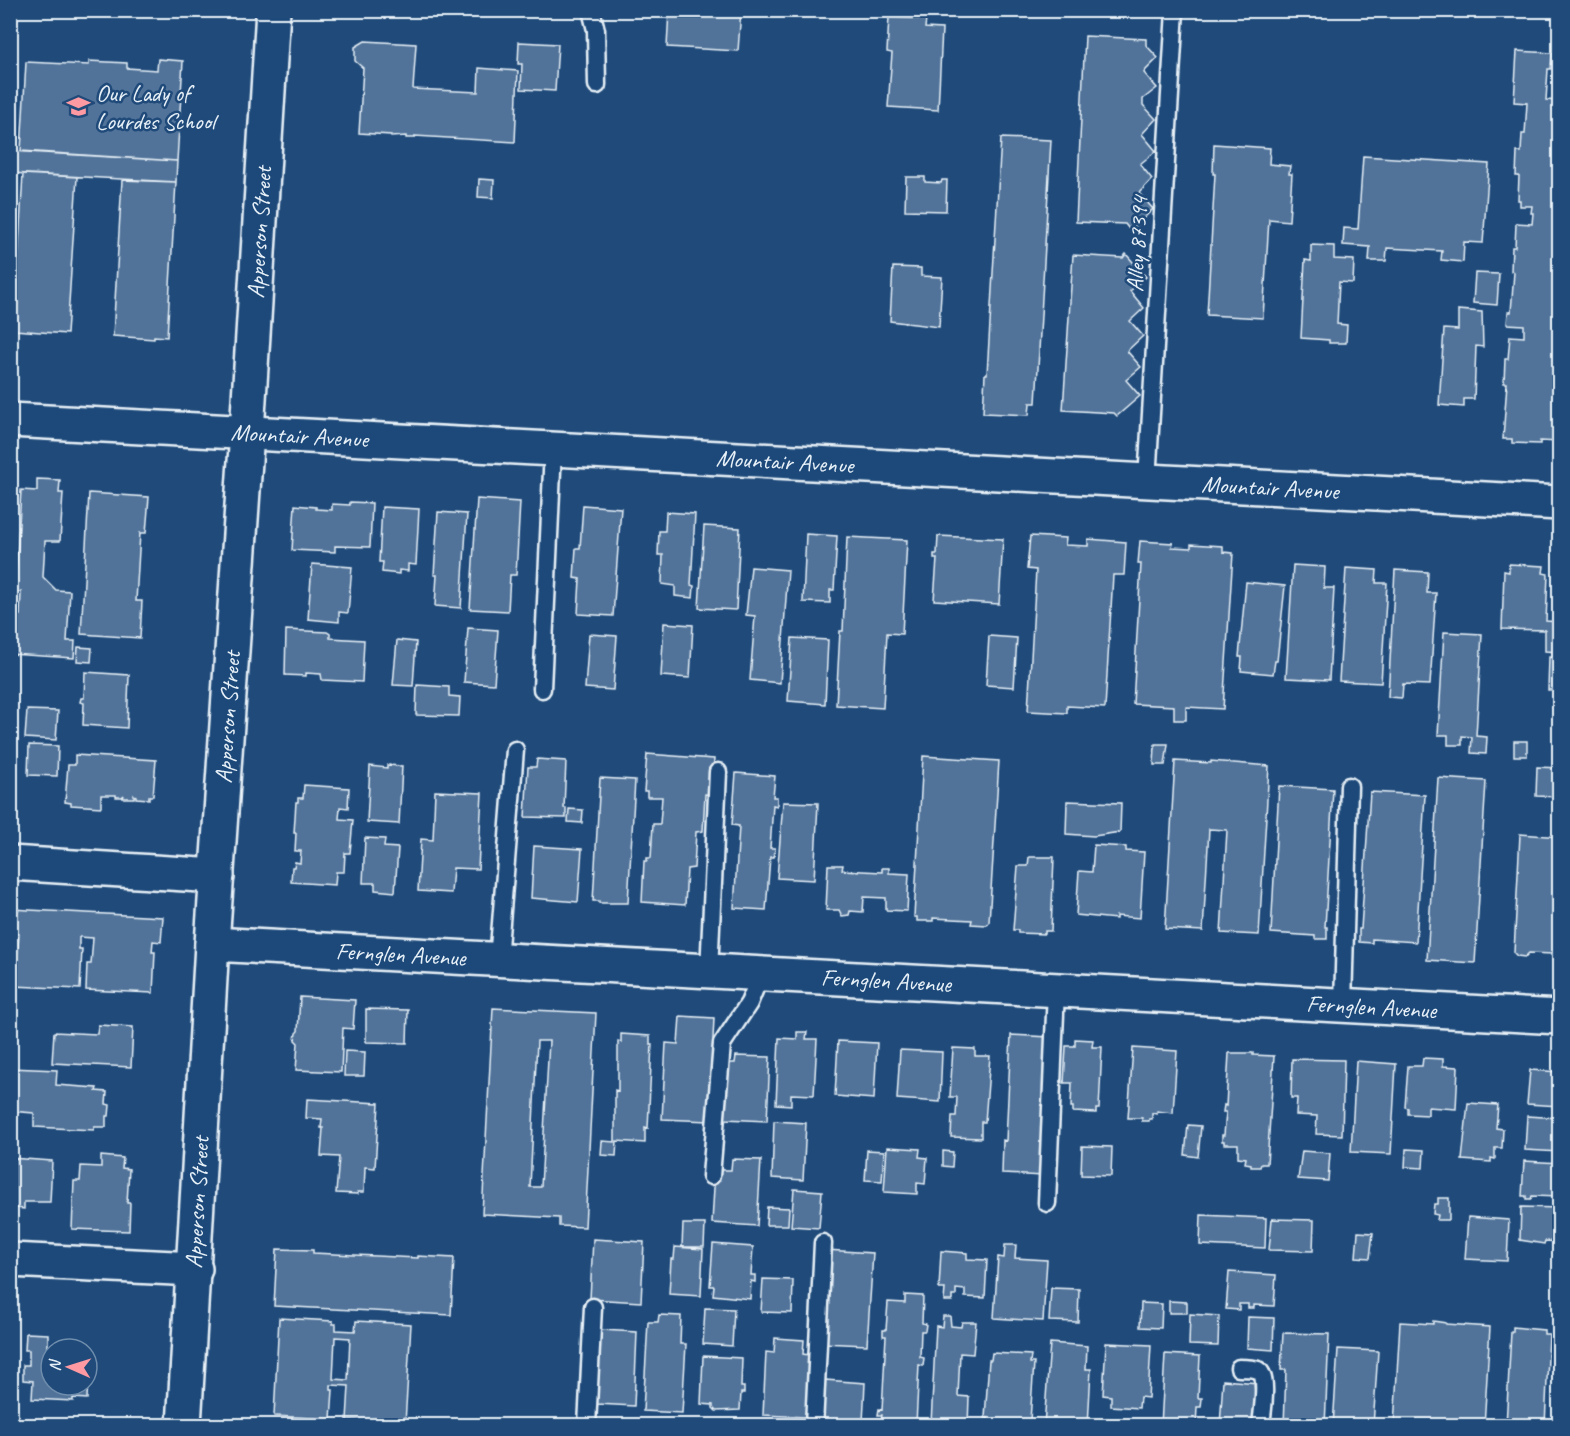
<svg xmlns="http://www.w3.org/2000/svg" width="1570" height="1436" font-family="Caveat,sans-serif">
  <style>
    .building { fill: #517399; stroke: #e8f1f8; stroke-width: 1.5; fill-rule: evenodd }
    .lines { fill: none; stroke-linecap: round; stroke-linejoin: round }
    .lane-casing { stroke: #e8f1f8; stroke-width: 21 }
    .street-casing { stroke: #e8f1f8; stroke-width: 38 }
    .secondary-casing { stroke: #e8f1f8; stroke-width: 38 }
    .lane { stroke: #1f4a7a; stroke-width: 16 }
    .street { stroke: #1f4a7a; stroke-width: 33 }
    .secondary { stroke: #1f4a7a; stroke-width: 33 }
    .labels { text-anchor: middle; stroke-width: 5; stroke-linejoin: round; paint-order: stroke }
    .poi-label { font-size: 24px; fill: #e8f1f8; stroke: #1f4a7a; text-anchor: start }
    .street-label { font-size: 24px; fill: #e8f1f8; stroke: #1f4a7a }
  </style>
  <rect width="100%" height="100%" fill="#1f4a7a"/>
  <filter id="ink" filterUnits="userSpaceOnUse"><feTurbulence type="fractalNoise" baseFrequency=".0167" numOctaves="2"/><feDisplacementMap in="SourceGraphic" scale="12" xChannelSelector="R" yChannelSelector="G"/><feConvolveMatrix kernelMatrix="1 2 1 2 8 2 1 2 1" color-interpolation-filters="sRGB"/></filter>
  <g filter="url(#ink)">
    <path class="building" d="M669,10H741L738,51L667,47Z
      M889,17L926,19L925,28L942,29L938,110L888,107L892,53L887,52Z
      M1085,36L1146,39V45L1158,58L1145,71L1144,73L1157,88L1143,99V105L1156,119L1142,134L1156,151L1140,164L1152,179L1139,193L1153,209L1137,225L1129,229L1125,224L1076,222Z
      M365,41L416,44L413,89L478,92L479,68L518,71L515,142L415,136V138H406V136L391,137V135L359,133L363,68L355,61V47Z
      M519,42L558,44L555,91L521,89L522,64H518Z
      M1517,51L1552,53L1551,69H1548L1546,100L1560,101V442L1540,441V444L1512,443V439H1503L1507,383H1504L1505,359H1508L1510,336L1524,337V325L1507,324L1508,312H1511L1514,272L1511,271L1512,247H1515L1516,223L1532,224L1533,213H1531L1532,206H1520V200H1518L1519,176H1516L1517,152H1521L1522,134H1525L1527,103L1514,102Z
      M158,59L183,61L177,161L21,151L26,62L89,65V61L127,63V68L157,70Z
      M1001,138L1051,140L1036,403H1030L1029,415L983,413L985,374H987Z
      M1214,144L1270,148L1269,164L1290,166L1289,174H1292L1289,221L1269,219L1263,318L1207,315L1215,174H1213Z
      M10,151L177,161L176,182L10,173Z
      M1363,156L1489,164L1483,243L1464,242L1463,262L1441,260L1442,251L1387,248L1386,261H1369L1370,247L1343,245L1344,228L1358,229Z
      M23,174L77,177L67,334L14,330Z
      M906,177H925V182L941,183L942,180H947L946,211L905,210Z
      M479,179L494,180L493,198L478,197Z
      M122,180L176,182L167,337L154,336V339L113,336Z
      M1311,245L1334,246V259L1354,260L1353,283L1339,282L1337,324L1347,325L1346,343H1329V340L1301,338L1305,260L1311,261Z
      M1126,254L1146,277L1130,291L1144,308L1130,321L1143,336L1127,351L1141,367L1126,380L1140,396L1117,416L1114,413L1063,410L1073,255L1123,258Z
      M893,267L921,268V276L942,277L939,327L890,321Z
      M1475,273L1499,274L1497,305L1473,303Z
      M1458,310L1482,312L1483,347L1476,346L1474,399H1464V407L1439,405L1444,329L1458,330Z
      M37,479L60,480L59,493H63L60,541H45L43,577L56,590L70,591L67,641H75L74,658L10,654L11,615H20L21,592H15L21,490L37,491Z
      M89,493L149,497L146,533H140L136,601H142L140,638L81,634Z
      M477,499L520,502L516,575H510L508,611L470,609Z
      M350,502L372,503L370,547L335,546V552L292,550L295,505L316,507V509L332,510V504L350,505Z
      M583,505L621,508L613,616L578,614L580,579L574,578L576,548H580Z
      M382,507L419,509L416,565L408,564V571L399,570V574L382,572L383,562H379Z
      M438,512L467,514L461,608L435,606L437,575H434Z
      M666,512L695,514L691,585L694,586L693,598L675,596V586L662,584L663,555H658L659,531H665Z
      M704,526L740,528L736,610L699,608Z
      M806,534L837,536L834,590H830V603L803,602Z
      M938,536L1003,539L999,604L934,600L937,559H934V554H937Z
      M1030,536L1066,538L1065,545L1088,546V539L1126,542L1124,575H1113L1105,708L1067,706V713L1028,711L1036,570L1027,569Z
      M847,537L907,540L902,634L887,633L883,708L836,705L840,631H843Z
      M1140,541L1173,543L1172,547L1191,548V544L1223,546V552L1233,553L1223,709L1186,707V720H1174V706L1133,704L1141,564H1138Z
      M312,564L352,567L348,613L339,612V622L308,619Z
      M1509,564L1544,566L1543,573L1548,574L1546,621L1560,622V652L1545,651V630L1502,629L1504,571L1509,572Z
      M1293,565L1325,567L1324,588H1334L1329,680L1286,678Z
      M751,567L788,570L780,683L750,680L755,616L746,615Z
      M1346,568L1377,570L1376,583H1387L1381,683L1339,681Z
      M1395,570L1428,572L1427,593H1436L1430,685L1403,684L1402,698L1388,697Z
      M1246,582L1285,586L1277,661H1275L1273,674L1241,671L1242,657H1239Z
      M664,623L693,625L690,678L661,676Z
      M468,628L498,630L494,684L464,682Z
      M286,630L327,632L330,634V638L364,640L362,682L322,680L321,674L306,673V676L285,675Z
      M1444,632L1482,634L1476,736L1487,737L1486,754L1471,753L1472,737L1462,736V745H1448V735H1438Z
      M589,634L617,636L613,690L585,688Z
      M989,636L1017,638L1014,687L986,685Z
      M792,638L828,640L825,704L788,701Z
      M397,640L416,642L413,686L393,685Z
      M78,647L92,648L91,662L77,661Z
      M1549,657L1560,658V700H1556L1557,690H1548Z
      M85,672L129,675L127,728L83,725L84,703L80,702L81,698H84Z
      M417,685L449,687V696L460,697L459,716L416,715Z
      M27,710L58,711L56,740L25,738Z
      M1514,741H1527V756H1514Z
      M1155,744H1168L1165,765H1154Z
      M29,745L58,746L57,776L28,775Z
      M647,754L714,759L712,795L705,794L703,831L696,832L694,868L687,869L685,905L642,902L644,861H647V858H651L653,824H660L662,797H647V791H644Z
      M75,755L156,760L153,796H149V799L136,798V796L134,795V798H123L124,795L122,797H116V795H101V807L71,805V803L65,802L68,765H75Z
      M923,756L999,761L989,922L987,925L971,924L972,920L933,918V921H917V917H914Z
      M537,759L566,761L564,808H566V818L525,817L528,767H536Z
      M1175,761L1211,763V761L1269,766L1259,935L1221,933L1227,830L1209,829L1203,931L1165,929Z
      M387,765L402,766L399,824L367,822L370,766L387,768Z
      M1537,767L1560,768V797L1536,796Z
      M736,773L775,776L773,797H777V806L773,805L770,848H775L774,857H770L766,910L734,908L739,826L732,825Z
      M600,778L635,780L628,903H599V901H593Z
      M1438,778L1486,781L1475,963L1427,960Z
      M304,785L349,788L348,808L340,807L339,819L353,820L350,853H345L344,872H336L335,885L291,882L292,867H294L295,862L300,863L301,851H295L296,833H294L296,802H298V798H303Z
      M1279,786L1333,789L1325,927H1327V939H1315V936L1271,933Z
      M435,791L482,793L478,869L453,868L451,893L418,891L421,839L433,840Z
      M1370,792L1425,795L1416,942L1372,939V943L1359,942V929H1361Z
      M1067,801L1121,803L1120,832L1094,836L1066,834Z
      M783,802L818,803L814,880L777,878Z
      M569,809L583,810L582,823L568,822Z
      M1520,834L1560,837L1558,929H1560V940H1557V953H1553V954L1529,953L1525,957L1517,956L1514,953Z
      M365,838L385,839L384,847L398,848L395,892L375,890V883H363Z
      M1094,845L1126,847V851L1144,852L1140,918L1116,916V919L1076,915L1079,871L1092,872Z
      M534,846L582,849L578,902L531,898Z
      M1029,857H1054L1051,931H1045V934L1018,933V930H1013L1018,866H1028Z
      M828,865H843L842,870L882,872V868H889V873L909,874L907,911L886,910V898L864,897L863,912L850,911L849,915L842,916L839,910H826Z
      M10,909L163,917L161,942L153,941L152,952H155L153,993L86,990L87,964H91L93,938L79,937V949H82L80,989L13,986L14,958L17,959L19,934H10Z
      M300,997L355,1000L353,1029L343,1028L341,1072L296,1070L298,1043L295,1040L296,1033L298,1031Z
      M493,1008L596,1013L585,1227L559,1226V1218L482,1214ZM537,1041H549L541,1187H530Z
      M366,1009L408,1010L407,1043L366,1042Z
      M680,1016L714,1018L709,1121L662,1119L666,1043L678,1044Z
      M98,1025L133,1027L131,1067L52,1063L54,1032L97,1034Z
      M797,1032H807L806,1039H817L814,1095L791,1094V1105L776,1104L779,1038L797,1039Z
      M621,1034L650,1036V1044H652L648,1128L645,1127V1143L617,1141L616,1156L601,1155L602,1141L615,1142V1090L618,1091V1041L621,1042Z
      M1011,1035L1050,1037L1044,1176L1002,1174L1003,1140L1006,1141Z
      M1075,1039L1093,1040L1092,1047H1102L1099,1109H1096V1113L1073,1112V1107H1071L1072,1083H1064L1066,1046H1075Z
      M838,1041L877,1043L874,1099L835,1096Z
      M953,1048L975,1049V1056H990L985,1122H981V1138L951,1137L952,1116H956L957,1097H950Z
      M1133,1048L1177,1051L1173,1113L1157,1111V1114L1152,1113V1119H1149V1121H1142V1118H1128Z
      M900,1050L942,1052L940,1102L897,1099Z
      M345,1051L365,1052L364,1076H344Z
      M1229,1053H1253V1055L1274,1056L1267,1164H1261L1260,1167H1251V1164L1245,1163L1246,1158L1238,1157V1144H1224V1141H1222V1135H1224L1226,1112H1223L1224,1105L1226,1106Z
      M736,1056L770,1057L767,1121L725,1119L728,1068L729,1063H735Z
      M1423,1058L1443,1059V1066L1458,1067L1456,1109L1428,1107V1115L1408,1114V1108L1405,1107L1408,1066H1422Z
      M1292,1059L1344,1060L1342,1135L1316,1134L1317,1116L1296,1115L1297,1098H1291Z
      M1356,1061L1396,1064L1391,1154L1351,1152Z
      M10,1068L57,1070L56,1085L97,1088L96,1091L107,1092L106,1104L110,1105L109,1116H106V1127H94V1130L34,1127V1113L10,1111Z
      M1530,1070L1560,1072V1106L1527,1104Z
      M307,1099L379,1103L375,1168L365,1167L364,1192H358V1194L336,1193L339,1157L321,1156L323,1128H321L322,1119L306,1118Z
      M1468,1103L1498,1105L1496,1128L1503,1129L1502,1148H1495V1159L1491,1158V1162L1462,1160Z
      M1527,1116L1560,1118V1152L1525,1150Z
      M774,1121L806,1123L803,1180L772,1178Z
      M1188,1125L1201,1126L1198,1157L1185,1155Z
      M1082,1146L1112,1147L1111,1176L1081,1175Z
      M887,1147L920,1149L919,1157L927,1158L925,1184L917,1183V1194L884,1192Z
      M1406,1149L1424,1150L1423,1168L1405,1167Z
      M867,1150L884,1151L882,1181L865,1180Z
      M943,1151L953,1152L952,1167L943,1166Z
      M1302,1151L1330,1153L1328,1181L1298,1179Z
      M101,1156L123,1158L122,1168L129,1169L127,1203H130L129,1231L72,1229L74,1181H80L81,1166L101,1167Z
      M10,1158L52,1161L50,1202H24V1209L16,1208V1216L10,1215Z
      M732,1159L761,1160L757,1226L712,1223L715,1170H731Z
      M1524,1161L1560,1163V1197L1532,1196L1531,1199H1526V1196H1522Z
      M794,1189L822,1191L819,1228L791,1226Z
      M1438,1198H1449V1220H1437L1438,1215L1433,1214L1434,1204H1438Z
      M767,1207L789,1208L788,1225H766Z
      M1521,1207L1560,1208V1242L1545,1241L1544,1244L1520,1240Z
      M1201,1215L1266,1218L1265,1248L1200,1245Z
      M1468,1217L1509,1220L1507,1261L1465,1259Z
      M1272,1219L1314,1220L1313,1251L1269,1250Z
      M683,1224H705L704,1247H682Z
      M1358,1232L1373,1233L1370,1258L1356,1257Z
      M593,1239L644,1242L641,1302L590,1299Z
      M713,1244L753,1247L751,1275H755V1282L751,1281L750,1299L713,1295L714,1286H710Z
      M1005,1245H1016L1015,1258L1047,1260L1043,1321L994,1318L998,1257L1004,1258Z
      M675,1247L703,1249L701,1296L669,1294L671,1259H674Z
      M277,1249L313,1250V1253L418,1258V1256L454,1258L451,1315L274,1306Z
      M826,1250L873,1253L867,1345L821,1343Z
      M941,1251L967,1253V1259L987,1260L985,1298L965,1297V1290L956,1289V1296H952V1301H944L945,1289H939Z
      M1229,1272L1276,1275L1274,1306L1254,1305V1308H1248V1304H1239V1310L1226,1309Z
      M763,1279L793,1280L792,1313L761,1312Z
      M1051,1288L1079,1289L1078,1322L1049,1321Z
      M905,1295L923,1296L922,1323L926,1324L925,1331H921L920,1357L924,1358L923,1366L919,1365L916,1424L894,1426L895,1423L881,1422L882,1415H878L879,1409L882,1410L886,1336H883V1330H886L888,1302L905,1303Z
      M1169,1301L1187,1302V1313H1169Z
      M1141,1303L1162,1304L1161,1328L1140,1327Z
      M705,1308L734,1309L732,1346L703,1344Z
      M1190,1314L1219,1316L1218,1346L1189,1345Z
      M659,1315L681,1316L680,1344H686L682,1413L643,1411L648,1322H658Z
      M943,1316H950L951,1326L961,1327L962,1322H976L973,1354L960,1353L958,1396L969,1397L968,1426L931,1424L936,1326L942,1327Z
      M1248,1317L1274,1318L1273,1350L1247,1348Z
      M279,1318L333,1321V1324H336V1330L355,1331L356,1321L411,1324L405,1423L347,1420L349,1386L331,1385V1390H333L331,1419L274,1416ZM335,1337L350,1338L348,1380L333,1379Z
      M1433,1321L1446,1323V1324L1490,1327L1484,1426H1394L1400,1322L1433,1324Z
      M1513,1327L1544,1330V1334H1549L1545,1426H1506L1511,1332H1513Z
      M601,1330L637,1332L634,1406L597,1404Z
      M26,1333L48,1334V1350H51V1385H87V1355H89L87,1399L73,1398V1401L32,1399L33,1381L23,1380V1365H29V1350H25Z
      M1283,1333L1329,1334L1325,1426H1284L1286,1370H1281Z
      M775,1338L804,1340L803,1354L809,1355L808,1380H813L808,1391L806,1417L763,1415L766,1352L774,1353Z
      M1050,1343L1087,1346L1086,1369H1091L1088,1426H1044Z
      M1106,1343L1151,1345L1148,1398L1140,1397L1139,1408L1111,1406V1396L1103,1395Z
      M1338,1349L1378,1351L1373,1426H1333Z
      M992,1353L1031,1355L1030,1363H1034L1030,1420H1027V1426H987L988,1418H985L989,1360H991Z
      M1165,1354L1200,1356L1198,1398H1202L1201,1407H1197L1196,1426H1161Z
      M703,1356L742,1358L741,1387H744V1393H741L740,1410L716,1411L713,1408V1405L701,1404Z
      M825,1380L865,1383L863,1422L851,1424L850,1426H828L829,1420H821Z
      M1223,1380L1258,1383L1256,1426H1220Z"/>
    <g class="lines">
      <defs>
        <path id="lane" d="M591,10L596,30L597,85
          M1147,481L1175,10
          M542,689L553,449
          M498,960L515,750
          M709,972L718,772
          M1343,1005L1349,786
          M711,1176L722,1044L749,1003L761,974
          M1047,1203L1056,990
          M1239,1368C1244,1368 1253,1368 1258,1370C1269,1376 1262,1414 1261,1426
          M587,1426L593,1307
          M814,1426L823,1243"/>
        <g id="street">
          <path id="s1" d="M10,420L1560,503"/>
          <path d="M10,863L217,876"/>
          <path id="s2" d="M212,944L1560,1017"/>
          <path d="M10,1260L195,1269"/>
        </g>
        <g id="secondary">
          <path id="s3" d="M184,1426L212,944L247,432L273,10"/>
        </g>
      </defs>
      <use href="#lane" class="lane-casing"/>
      <use href="#street" class="street-casing"/>
      <use href="#secondary" class="secondary-casing"/>
      <use href="#lane" class="lane"/>
      <use href="#street" class="street"/>
      <use href="#secondary" class="secondary"/>
    </g>
  </g>
  <defs>
    <symbol id="school-bare" viewBox="-9 -9 18 18"><path d="M0-5L7-2L0 1L-7-2ZM-4 1L0 2.5L4 1V4Q0 6-4 4Z" fill="#ff9aa2" stroke="#1f4a7a" stroke-width="2.5" paint-order="stroke"/></symbol>
  </defs>
  <g fill-rule="evenodd">
    <use href="#school-bare" x="62" y="90" width="33" height="33"/>
  </g>
  <g class="labels">
    <g class="poi-label">
      <text x="96" y="101">Our Lady of<tspan x="96" dy="28">Lourdes School</tspan></text>
    </g>
    <g class="street-label">
      <text dy="8" stroke="none"><textPath href="#s3" startOffset="1196">Apperson Street</textPath></text>
      <text transform="translate(1137 244) rotate(-87)" y="8">Alley 87394</text>
      <text dy="8" stroke="none"><textPath href="#s1" startOffset="290">Mountair Avenue</textPath></text>
      <text dy="8" stroke="none"><textPath href="#s1" startOffset="776">Mountair Avenue</textPath></text>
      <text dy="8" stroke="none"><textPath href="#s1" startOffset="1262">Mountair Avenue</textPath></text>
      <text dy="8" stroke="none"><textPath href="#s3" startOffset="710">Apperson Street</textPath></text>
      <text dy="8" stroke="none"><textPath href="#s2" startOffset="189">Fernglen Avenue</textPath></text>
      <text dy="8" stroke="none"><textPath href="#s2" startOffset="675">Fernglen Avenue</textPath></text>
      <text dy="8" stroke="none"><textPath href="#s2" startOffset="1161">Fernglen Avenue</textPath></text>
      <text dy="8" stroke="none"><textPath href="#s3" startOffset="224">Apperson Street</textPath></text>
    </g>
  </g>
  <rect width="1570" height="1436" fill="none" stroke="#1f4a7a" stroke-width="36"/>
  <rect x="18" y="18" width="1534" height="1400" fill="none" stroke="#e8f1f8" stroke-width="2" filter="url(#ink)"/>
  <g transform="translate(69 1367) rotate(273)"><circle r="28" fill="#1f4a7a" stroke="#6f8dac" stroke-width="1.5"/>
  <path d="M0-4.5L10 22L0 15L-10 22Z" fill="#ff9aa2"/>
  <text y="-9" font-size="16" font-weight="bold" text-anchor="middle" fill="#e8f1f8">N</text>
  </g>
</svg>
